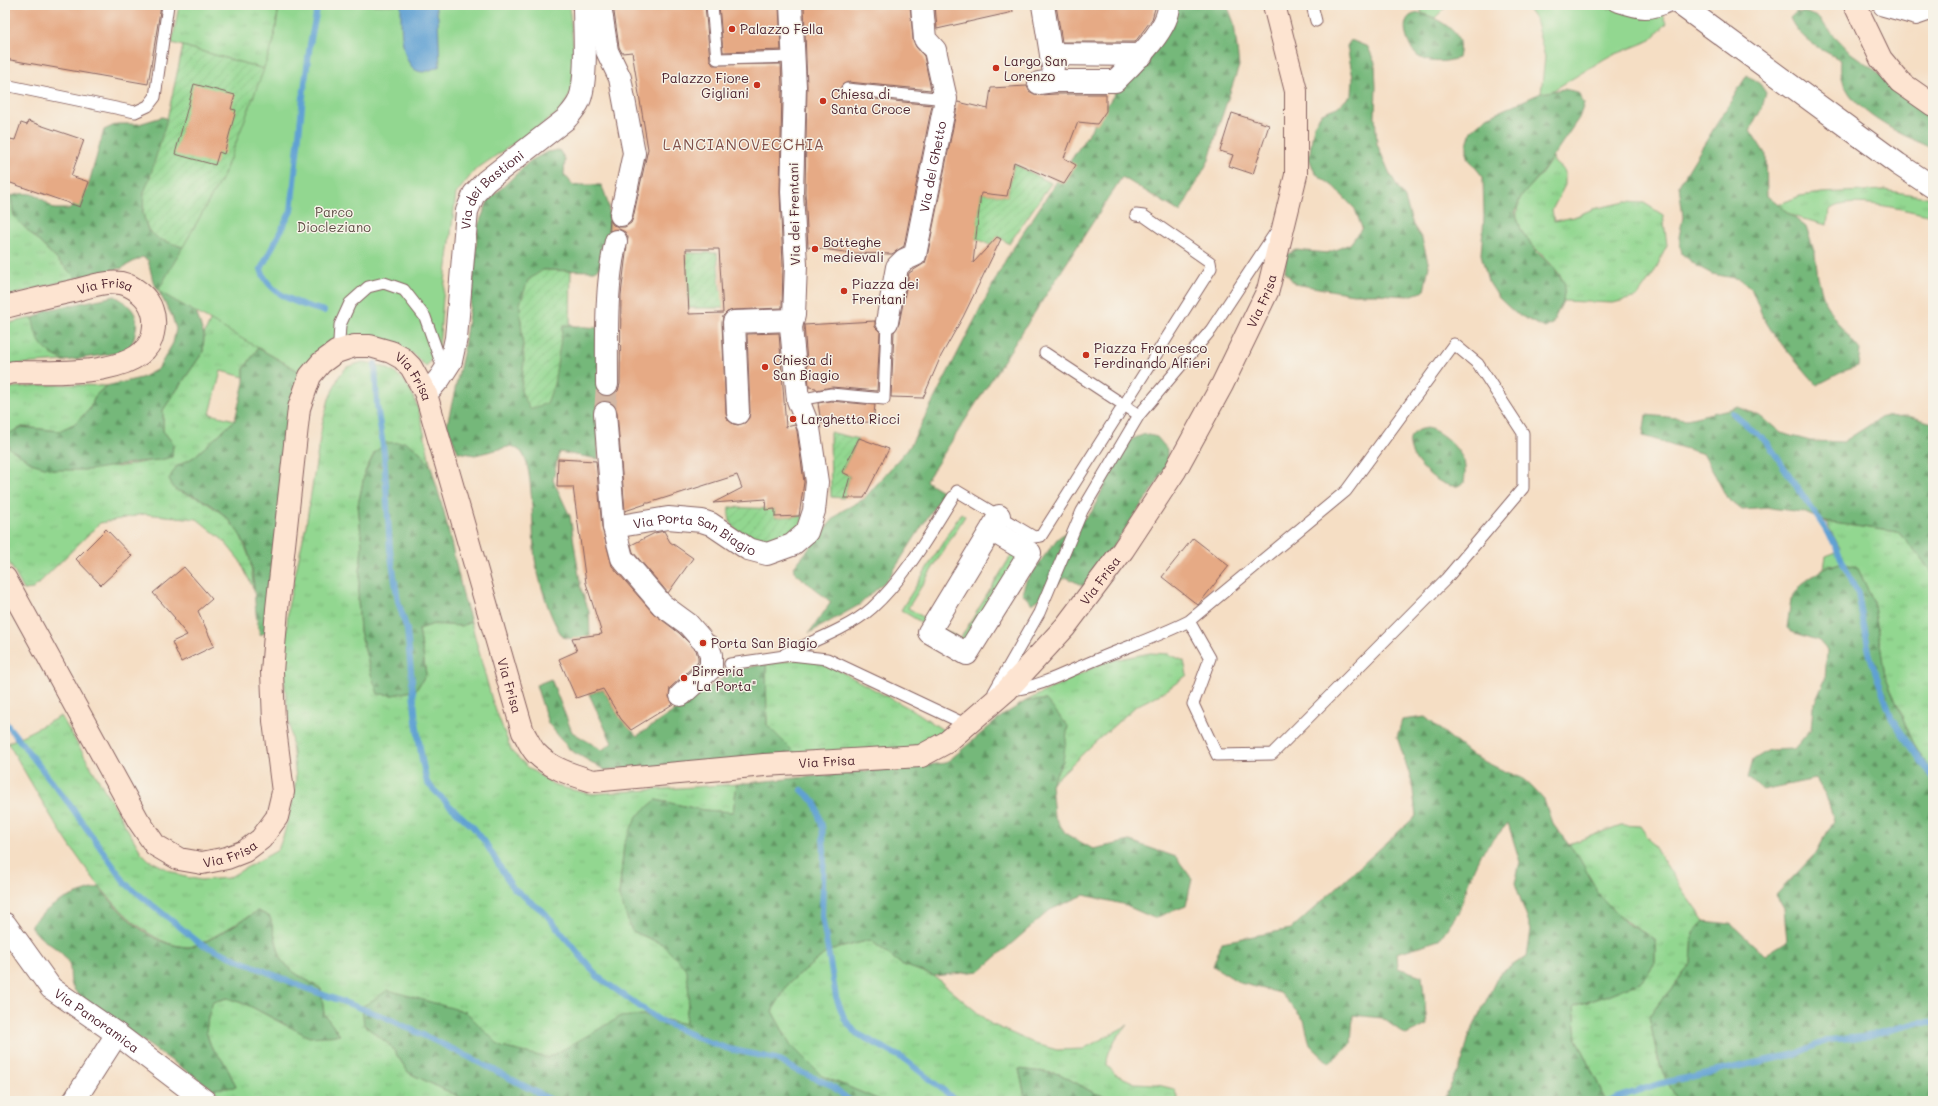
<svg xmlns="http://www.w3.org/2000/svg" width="1938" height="1106" font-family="Mali,sans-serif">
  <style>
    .grass { fill: url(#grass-tufts); stroke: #6e7b5e }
    .forest { fill: url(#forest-firs); stroke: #606c52 }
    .park { fill: #92d790; stroke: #6e7b5e }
    .garden { fill: url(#garden-furrows); stroke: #6e7b5e }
    .water { fill: #60a1d3; stroke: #55607f }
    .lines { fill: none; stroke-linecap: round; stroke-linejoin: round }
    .stream { stroke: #60a1d3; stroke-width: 6 }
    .building { fill: #e6aa85; fill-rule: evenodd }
    .street-tunnel { stroke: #d3b8a5; stroke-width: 22; stroke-dasharray: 22 11; stroke-linecap: butt }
    .lane-casing { stroke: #866261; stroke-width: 13 }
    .street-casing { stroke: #866261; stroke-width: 24 }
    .secondary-casing { stroke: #866261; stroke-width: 24 }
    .lane { stroke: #fff; stroke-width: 11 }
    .street { stroke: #fff; stroke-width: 22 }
    .secondary { stroke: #fde4d1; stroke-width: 22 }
    .poi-dot { fill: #c8321e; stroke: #f7f3e8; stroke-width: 1.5 }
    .labels { text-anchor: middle; stroke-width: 3; stroke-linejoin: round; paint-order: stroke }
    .poi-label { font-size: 13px; fill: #4a1f2b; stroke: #f7f3e8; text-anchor: start }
    .street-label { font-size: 13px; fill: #4a1f2b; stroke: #f7f3e8 }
    .park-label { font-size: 13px; fill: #5c4d44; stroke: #f7f3e8 }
    .quarter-label { font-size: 15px; letter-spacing: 1px; fill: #81504a; stroke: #f7f3e8 }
  </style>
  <defs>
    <pattern id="grass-tufts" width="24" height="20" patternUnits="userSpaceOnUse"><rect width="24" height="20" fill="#92d790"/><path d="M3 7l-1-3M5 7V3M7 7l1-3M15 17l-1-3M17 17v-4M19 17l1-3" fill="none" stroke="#7fb87c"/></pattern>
    <pattern id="forest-firs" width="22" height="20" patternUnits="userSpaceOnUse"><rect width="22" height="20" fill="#75b87a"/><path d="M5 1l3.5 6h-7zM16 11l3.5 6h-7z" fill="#629564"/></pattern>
    <pattern id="garden-furrows" width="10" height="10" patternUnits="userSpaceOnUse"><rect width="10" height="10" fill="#92d790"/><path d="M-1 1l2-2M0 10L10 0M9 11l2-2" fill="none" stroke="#7fb87c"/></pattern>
  </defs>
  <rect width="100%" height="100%" fill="#f7f3e8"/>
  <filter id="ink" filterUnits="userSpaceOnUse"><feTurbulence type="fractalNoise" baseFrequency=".025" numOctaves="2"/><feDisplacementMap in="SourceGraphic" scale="8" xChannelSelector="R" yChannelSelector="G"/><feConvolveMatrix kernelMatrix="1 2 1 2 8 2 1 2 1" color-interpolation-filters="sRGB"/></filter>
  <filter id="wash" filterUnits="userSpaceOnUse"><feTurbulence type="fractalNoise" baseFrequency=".012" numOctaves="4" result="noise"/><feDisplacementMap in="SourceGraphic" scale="16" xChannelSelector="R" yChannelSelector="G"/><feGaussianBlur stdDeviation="0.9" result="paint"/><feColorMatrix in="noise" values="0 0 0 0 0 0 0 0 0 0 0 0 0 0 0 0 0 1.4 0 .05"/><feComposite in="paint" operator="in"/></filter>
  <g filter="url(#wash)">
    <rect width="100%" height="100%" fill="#f5dec4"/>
    <path class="grass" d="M179,5H279L274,41L264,69L172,43Z
      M1553,157L1554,162L1565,172V185L1552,210L1554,221L1574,217L1593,209L1626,202L1644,203L1663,215L1667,245L1654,273L1637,297L1613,303L1563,301C1563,296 1566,288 1564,283C1553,255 1502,235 1521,198C1524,191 1533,184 1539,177C1544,171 1548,164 1553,157Z
      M1884,190L1933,198V216C1906,211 1852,194 1829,210L1827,225L1795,217L1777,205L1800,196L1821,193Z
      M5,193L11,196L14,217L76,278L5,297Z
      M213,314L258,348L244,369V377L221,371L210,414L235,420L194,457L176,467L175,490L201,499L224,515L240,534L250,559L254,590L240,561L223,540L197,519L144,514L100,523L33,589L24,590L5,555V388L59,384L106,386L96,395L89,410L74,424L59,431L22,427L117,467L172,457L173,443L163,431V410L203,352L204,335Z
      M36,317L33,319L51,354L65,361L5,365V324Z
      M363,362C376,364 388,367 399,376C420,392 425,442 431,467L420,452H375L365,472L358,505L362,545L358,600L360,631L371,674L393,695L416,690L426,674L419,629L434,624L461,626L471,622L492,700L512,752L530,769L556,786L590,794L737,784L733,812L703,810L656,800L624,844L619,896L632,931L662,944L688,970L689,997L685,1024L644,1015L581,1040L548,1058L501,1047L466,1012L364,1025L390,1045L409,1073L468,1101H225L213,1089L236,1087L226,1065L211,1046L206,1032L208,1017L212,1002L227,998L248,1005L285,1025L339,1035L324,1014L321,989L295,973L281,960L270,917L258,911C244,918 201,947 189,947C117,947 41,798 8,743L61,716L141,852L149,860L181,876L201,880L228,878L278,850L284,834L293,799L296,778L284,677L288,607L306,525L322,425L329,399L339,376L347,367Z
      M961,513L965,516L908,608L960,639L1017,546L1026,552L966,650L901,610Z
      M1826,522L1898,532L1917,553L1933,574V775L1913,742L1885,676L1873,600L1857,567L1840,563L1824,568L1826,556L1839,551L1840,548Z
      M1150,653L1169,654L1184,661L1187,675L1164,692L1136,706L1092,745L1051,784L1063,761L1046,700L1026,701L1104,662Z
      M801,659L825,663L918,713L949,734L907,750L799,757L767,725L766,664Z
      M1621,825L1640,826C1663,857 1681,891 1704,921L1693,933L1691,964L1649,1016L1656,1050L1663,1074L1678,1101H1606L1577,1039L1574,1006L1600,998L1642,981L1655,963V939C1635,928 1613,915 1599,895C1589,878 1581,860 1569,844Z
      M870,940L901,964L934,976L991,1024L1036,1044L1057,1050L1083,1049L1128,1025C1117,1037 1107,1048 1107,1065L1115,1074L1135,1083L1154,1084L1174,1089L1179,1101H1132L1115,1099L1094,1093L1060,1074L1019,1069L1026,1101H882L822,1076L790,1044L772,1011L789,983L828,951Z"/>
    <path class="forest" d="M279,5H381L196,312L204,335L203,352L163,410V431L173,443L172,457L160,460L138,462L90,470H55L34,464L9,448L6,435L22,427L59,431L74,424L89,410L96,395L106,386L141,378L158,369L173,343L176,329L172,316L153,281L148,260L142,257L122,268L76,278L14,217L11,196C32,190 39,195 54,209H70L87,190L104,130L117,124H139L162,117L181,122L144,193L143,213L148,231L183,247L224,174L274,41Z
      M1174,5H1227L1234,23L1239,66L1220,122L1209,160L1180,212L1122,177L926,481L944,492L888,579L859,605L809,633L831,602L796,574L794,567L829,524L840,512L864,499L910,446L1006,259L1119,87Z
      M1796,12L1807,13L1817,17L1851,53L1933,111V149C1899,133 1835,107 1841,60C1822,50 1799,39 1790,18Z
      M1422,13C1433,17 1457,28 1459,42C1460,47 1459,53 1458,58C1447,62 1431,64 1419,57C1409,51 1399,24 1410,16C1413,14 1418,13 1422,13Z
      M1351,40L1368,47L1375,63L1376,87L1375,116L1377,144L1390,174L1405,199L1413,225L1422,239L1429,266L1424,291L1409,296L1376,294H1353L1295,284L1285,272L1286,255L1296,250L1327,253L1350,244L1362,228L1355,209L1334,187L1315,173L1309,158L1314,125L1322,113L1337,107L1352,95L1353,78L1347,46Z
      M1747,75L1760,84L1766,93L1762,108L1750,130L1766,155L1767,196L1806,227L1815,254L1818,278L1825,303L1840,326L1860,350L1858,366L1844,371L1817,385L1774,335L1762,315L1751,288L1740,279L1712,274L1697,266L1682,254L1679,237L1683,217L1679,185Z
      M1564,89L1578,92L1584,104L1579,118L1540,175L1521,197L1515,212L1522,232L1536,251L1555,269L1565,284L1563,301L1552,324L1545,328L1515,313L1499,298L1488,281L1481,254L1484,217L1483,177L1467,157V144L1471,131L1487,117L1541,93Z
      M559,150L565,159L564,174L573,185H601C615,211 608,238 605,266L594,271L543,270L520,304L524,361L521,391L557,359L563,325L599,328L598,459L559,452L553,480L570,516L581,589L589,611L590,636L579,640L563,637C550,620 541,586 536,565C531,541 535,470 522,453C520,450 515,448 512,446L475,455L458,452L447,425L463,354L472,291L478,226L488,201L530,161L547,152Z
      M115,296C139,310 141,321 131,346L122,352L65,361C44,351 36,343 33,319L47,310Z
      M258,348L299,371L271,630L260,635C253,610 256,584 250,559C244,534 225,511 201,499C193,495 184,493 175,490L169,479L176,467L194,457L235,420L244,382V369Z
      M1738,407L1762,417L1781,433L1810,441L1843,442L1882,417L1907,416L1933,423V574L1917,553L1898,532L1826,522L1803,512L1770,508L1742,510L1727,498L1704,454L1643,436L1646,415L1687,419Z
      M1427,428C1441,431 1458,447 1464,461C1466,468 1465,476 1464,483C1460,485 1457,487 1453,486C1437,485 1411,461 1410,445C1409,443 1410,439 1411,436L1418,430Z
      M1145,434L1157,437L1167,449V462L1156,484L1085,587L1066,577C1054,586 1045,596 1032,604L1022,593L1026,581L1057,539L1091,513L1115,464L1130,440Z
      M406,442L420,452L431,467L444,512L463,595L471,622L461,626L434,624L419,629L426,674L416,690L393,695L378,694L371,674L360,631L358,600L362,545L358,505L365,472L375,452L386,443Z
      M1840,563L1857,567L1873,600L1885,676L1913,742L1933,775V1101H1678L1663,1074L1656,1050L1649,1016L1691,964L1693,933L1704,921L1731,924L1765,955L1787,941L1784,909L1776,895L1816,853L1834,820L1826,796L1816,779L1762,790L1748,778L1753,760L1769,750L1794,749L1811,729L1813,707L1825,680L1827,650L1818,640L1792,632L1787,628L1791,599L1802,584L1824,568Z
      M766,664L767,725L799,757L605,770L570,750L548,723L536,685L551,679L572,732L602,750L612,743L589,694L603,689L621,719L637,736L735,670Z
      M1046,700L1068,726L1063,761L1051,784L1054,816L1066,834L1093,849L1130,841L1176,857L1192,879L1186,906L1154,918L1122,904L1084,895L1050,910L980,971L934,976L901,964L870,940L828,951L789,983L772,1011L790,1044L822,1076L882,1101H468L409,1073L390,1045L364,1025L362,1007L388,990L466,1012L501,1047L548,1058L620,1017L644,1015L685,1024L689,997L687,970L662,944L632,931L619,896L624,844L637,816L656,800L703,810L733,812L737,784L946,763L1002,716L1026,701Z
      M1425,717L1473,756L1504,771L1522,778L1532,787L1544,800L1552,823L1580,859L1600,896L1626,923L1655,939V963L1642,981L1600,998L1574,1006L1577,1039L1606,1101H1398L1413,1097L1444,1099L1463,1060L1469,1036L1499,974L1527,956L1531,930L1515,883L1520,862L1508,823L1481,854L1470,877L1459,911L1439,940L1397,953L1398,968L1422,976L1427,1025L1406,1035L1382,1018L1353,1015L1351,1044L1329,1063L1310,1045L1304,1020L1280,993L1240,983L1213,966L1222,942L1291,929L1416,816L1412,782L1397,737L1402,720Z
      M99,887C119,911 146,941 178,946C182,946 187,948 190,947C209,943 240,921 258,911L270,917L281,960L295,973L321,989L324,1014L340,1035L309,1037L248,1005L227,998L213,1002L208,1017L206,1032L211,1046L226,1065L236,1087L213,1089L96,1009C87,1002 73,993 71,982C69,971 73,967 64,956C53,943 38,941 31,925C53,901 69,896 99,887Z
      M1019,1069L1060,1074L1094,1093L1115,1099L1132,1101H1026Z"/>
    <path class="park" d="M279,5H569L575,60L571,93L560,112L475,170L456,194L443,298L439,348L426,367L412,353L332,343L313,356L299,371L158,291L224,174L274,41Z
      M1419,5H1448L1435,18L1422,13Z
      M1525,5H1603L1610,9L1611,5H1659L1667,23L1651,40L1606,58L1552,91L1541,93L1545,57L1535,19Z"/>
    <path class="garden" d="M183,46L264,69L224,174L183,247L159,239L148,230L143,213L144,193L150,177L167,119Z
      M1014,164L1051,183L1009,244L998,236L990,245L975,238L981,193L1007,196Z
      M686,253H717L720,290H731L734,308H689Z
      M543,270L571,271L570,325H563L554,384L547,403L530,409L521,391L524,361L520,304L528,280Z
      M830,432L858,439L842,472L850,476L844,498L831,497Z
      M729,507L775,509V517L807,516C802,521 797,531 791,535C770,549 724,539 729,507Z"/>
    <path class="water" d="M401,5H435L438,17L440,66C434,68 428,72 422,72C399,70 401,21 401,5Z"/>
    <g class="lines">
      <path class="stream" d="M318,5L310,44L303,97L291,211L261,269C268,295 301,305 324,311
        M375,364L377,405L384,453L390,550L398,601L407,630L416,722L422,760L427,783L449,805L473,827L485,842L512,887L545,913L598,977L659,1020L703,1040L729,1049L776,1059L798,1071L831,1085L850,1101
        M1732,413L1767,442L1832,539L1858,594L1870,657L1892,719L1933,778
        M5,722L70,805L126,884L201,944L305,988L385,1017L469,1057L553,1101
        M802,790L815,802L822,826L824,850L822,916L836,997L845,1020L856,1033L904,1059L957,1101
        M1608,1101L1658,1084L1795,1054L1828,1040L1864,1037L1920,1022H1933"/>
    </g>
    <g id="blocks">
      <path class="building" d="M5,5H161L148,84L5,59Z
        M613,5H705L710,60L713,65L781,64L782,87L780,192L783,265L782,308L733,310L727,312L723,316L722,323L726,414L728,420L733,424L738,425L745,423L749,418L750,412L747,334L779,333L786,427L795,425L797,431L804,482L799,516L775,517V509L765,510L766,499L713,503L742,488L737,475L649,503H645L646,504L625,511L617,412L615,406L611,402L604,401L598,402L599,393L607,396L613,395L618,391L620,384L621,295L628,237L625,232L619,229L609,231L610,220L613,225L619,227H625L631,223L633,218L648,149L632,52L622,53L619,47ZM686,249H719L723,313L689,314Z
        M719,5H779L781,50L723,52Z
        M804,5H910L913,40L916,47L924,56L931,90L848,82L842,85L840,89L843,94L846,96L932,105L904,246L892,254L852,253L808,247L805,192L807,86Z
        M935,5H1012L1013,12L937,29Z
        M1056,5H1156L1152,19L1135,42H1062Z
        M194,84L235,95L231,109L236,110L224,154L219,152L215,165L175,154Z
        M1027,86L1029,91L1034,94L1040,95L1055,94H1106V111L1097,124L1078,122L1064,158L1076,165L1064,184L1014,162L1007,196L981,193L973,263L997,237L1001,239L963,317L941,356L923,398L891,397L894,332L899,324L909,273L925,263L927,257L958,102L988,109L991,88Z
        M1232,113L1269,125L1253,174L1229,166L1233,155L1220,151Z
        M28,121L84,140L71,176L89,182L80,207L5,181V152L10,139L15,140L21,123L27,125Z
        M875,321V327L880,332L877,391L832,387L816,390V388L809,387L804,325Z
        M831,401L875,405L873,422L821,423L818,403Z
        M859,438L889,449L864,498H844L850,476L842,472Z
        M558,459L596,461L602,528L612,566L653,613L679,633L696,650L698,657V662L670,688L669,697L673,704L631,730L621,719L603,689L576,698L559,659L577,651L572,638L602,634L586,583L573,487H557Z
        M106,529L132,556L101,585L76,559Z
        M664,531L670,542L693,558L668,593L633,552L631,545L655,533Z
        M1193,538L1229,566L1198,605L1162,577Z
        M184,567L212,599L198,611L214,646L181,662L172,642L187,635L174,619L175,618L153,593Z"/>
    </g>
  </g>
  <g filter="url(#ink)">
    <use href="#blocks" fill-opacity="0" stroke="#866261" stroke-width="1"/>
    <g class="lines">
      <path class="street-tunnel" d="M605,413L607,384"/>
      <defs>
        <path id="lane" d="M712,5L717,59L794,57
          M1312,5L1316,21
          M1614,5C1639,13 1648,17 1672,5
          M5,85L135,112L148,106L155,97L168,5
          M847,89L946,99
          M341,350L339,341L340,325L350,303L368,287L384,283L404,290L425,317L444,371
          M1045,353L1139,415
          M798,400L831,394L884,399L887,322
          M957,491L1034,537L1041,536L1211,268L1210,262L1144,216L1136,215
          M785,654C811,642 851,627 872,608C905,578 929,535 953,497
          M730,664L791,655L827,659L967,725
          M1009,690C1040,688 1070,670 1098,659C1129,646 1159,636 1189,621L1210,658L1193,704L1217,755L1272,754L1446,579L1523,488V433L1478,364L1454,344L1346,491L1189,621
          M994,692L1039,613L1082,511L1139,415L1211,330L1277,230"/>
        <g id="street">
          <path d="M600,5L607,51L620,78L634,153L621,215"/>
          <path d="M1043,5L1053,67"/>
          <path d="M1681,5L1898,164L1933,187"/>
          <path d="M1884,5L1916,14L1933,8"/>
          <path d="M1051,54L1142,55"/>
          <path d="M1039,83L1054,81H1115C1132,64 1169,30 1169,5"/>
          <path id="s1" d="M887,322L897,267L904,260L915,255L946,99L935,50L925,39L922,5"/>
          <path d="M607,384C607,338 605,286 616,241"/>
          <path id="s2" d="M426,394L440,378L451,361L456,338L467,211L474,194L486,181L566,119C571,113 576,108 579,101C588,81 584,29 584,5"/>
          <path d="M605,413L614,527L622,558L662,605L688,624L701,639"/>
          <path d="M738,413L734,322L792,320"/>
          <path id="s3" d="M614,527L668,518L702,521L711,524L748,549L767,554L792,545L807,532L814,511L817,482L809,428L798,400L791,327L794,315L796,265L792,192L795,87L791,5"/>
          <path d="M991,530L1030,553L967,654L929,632L934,624L991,530L999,516"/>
          <path d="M681,695L711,668V655L708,646"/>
          <path id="s4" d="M5,924L51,988L117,1034L205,1101"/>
          <path d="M74,1101L117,1034"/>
        </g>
        <g id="secondary">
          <path d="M1855,5L1881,59L1900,82L1933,105"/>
          <path id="s5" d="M5,307C28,301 50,296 73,291C88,287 105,281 121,283C134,286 148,297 152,310C155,318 155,324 153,333C146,379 48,372 14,372L5,374"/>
          <path id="s6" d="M5,578L138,820L155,845L179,859L202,863L227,858L245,851L261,839L277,817L283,792L274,721L272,672L277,609L299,408L310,376L321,363L336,352L354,346H370L391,352L402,358L411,367L426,394L523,732C527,738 531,748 536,753C551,769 573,775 593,781L764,765L921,756L947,742L984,710L1007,690L1065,627L1123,550L1175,471L1222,385L1268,290L1296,175V91L1274,5"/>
        </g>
      </defs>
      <use href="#lane" class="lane-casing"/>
      <use href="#street" class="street-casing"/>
      <use href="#secondary" class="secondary-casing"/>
      <use href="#lane" class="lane"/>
      <use href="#street" class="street"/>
      <use href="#secondary" class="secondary"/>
    </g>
  </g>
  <g class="poi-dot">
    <circle cx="732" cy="29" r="4"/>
    <circle cx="996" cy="68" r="4"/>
    <circle cx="757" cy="85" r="4"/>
    <circle cx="823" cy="101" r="4"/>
    <circle cx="815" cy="249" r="4"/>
    <circle cx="844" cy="291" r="4"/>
    <circle cx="1086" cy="355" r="4"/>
    <circle cx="765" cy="367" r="4"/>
    <circle cx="793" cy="419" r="4"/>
    <circle cx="703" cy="643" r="4"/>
    <circle cx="684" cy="678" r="4"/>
  </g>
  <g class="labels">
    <g class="poi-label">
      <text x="740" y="34">Palazzo Fella</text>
      <text x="1004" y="66">Largo San<tspan x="1004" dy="15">Lorenzo</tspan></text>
      <text x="749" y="83" text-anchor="end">Palazzo Fiore<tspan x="749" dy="15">Gigliani</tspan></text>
      <text x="831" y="99">Chiesa di<tspan x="831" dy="15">Santa Croce</tspan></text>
      <text x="823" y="247">Botteghe<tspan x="823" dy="15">medievali</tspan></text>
      <text x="852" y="289">Piazza dei<tspan x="852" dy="15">Frentani</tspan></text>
      <text x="1094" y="353">Piazza Francesco<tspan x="1094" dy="15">Ferdinando Alfieri</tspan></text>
      <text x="773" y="365">Chiesa di<tspan x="773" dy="15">San Biagio</tspan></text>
      <text x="801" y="424">Larghetto Ricci</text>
      <text x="711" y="648">Porta San Biagio</text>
      <text x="692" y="676">Birreria<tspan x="692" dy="15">"La Porta"</tspan></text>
    </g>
    <g class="street-label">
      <text dy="5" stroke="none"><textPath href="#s1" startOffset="168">Via del Ghetto</textPath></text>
      <text dy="5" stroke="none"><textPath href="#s2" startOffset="224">Via dei Bastioni</textPath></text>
      <text transform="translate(794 214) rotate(-91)" y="5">Via dei Frentani</text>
      <text dy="5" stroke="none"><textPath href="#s5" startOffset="103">Via Frisa</textPath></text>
      <text dy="5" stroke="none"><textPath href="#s6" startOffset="2390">Via Frisa</textPath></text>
      <text dy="5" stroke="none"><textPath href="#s6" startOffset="1022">Via Frisa</textPath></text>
      <text dy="5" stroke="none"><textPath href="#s3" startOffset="85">Via Porta San Biagio</textPath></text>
      <text dy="5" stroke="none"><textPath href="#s6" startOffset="2066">Via Frisa</textPath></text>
      <text dy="5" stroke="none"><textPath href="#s6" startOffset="1347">Via Frisa</textPath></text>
      <text dy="5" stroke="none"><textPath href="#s6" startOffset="1719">Via Frisa</textPath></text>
      <text dy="5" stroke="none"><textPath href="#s6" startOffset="387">Via Frisa</textPath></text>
      <text dy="5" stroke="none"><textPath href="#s4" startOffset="135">Via Panoramica</textPath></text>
    </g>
    <g class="park-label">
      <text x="334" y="217">Parco<tspan x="334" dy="15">Diocleziano</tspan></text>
    </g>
    <g class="quarter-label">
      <text x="744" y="150">LANCIANOVECCHIA</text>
    </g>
  </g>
  <rect width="1938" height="1106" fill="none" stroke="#f7f3e8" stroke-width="20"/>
</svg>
